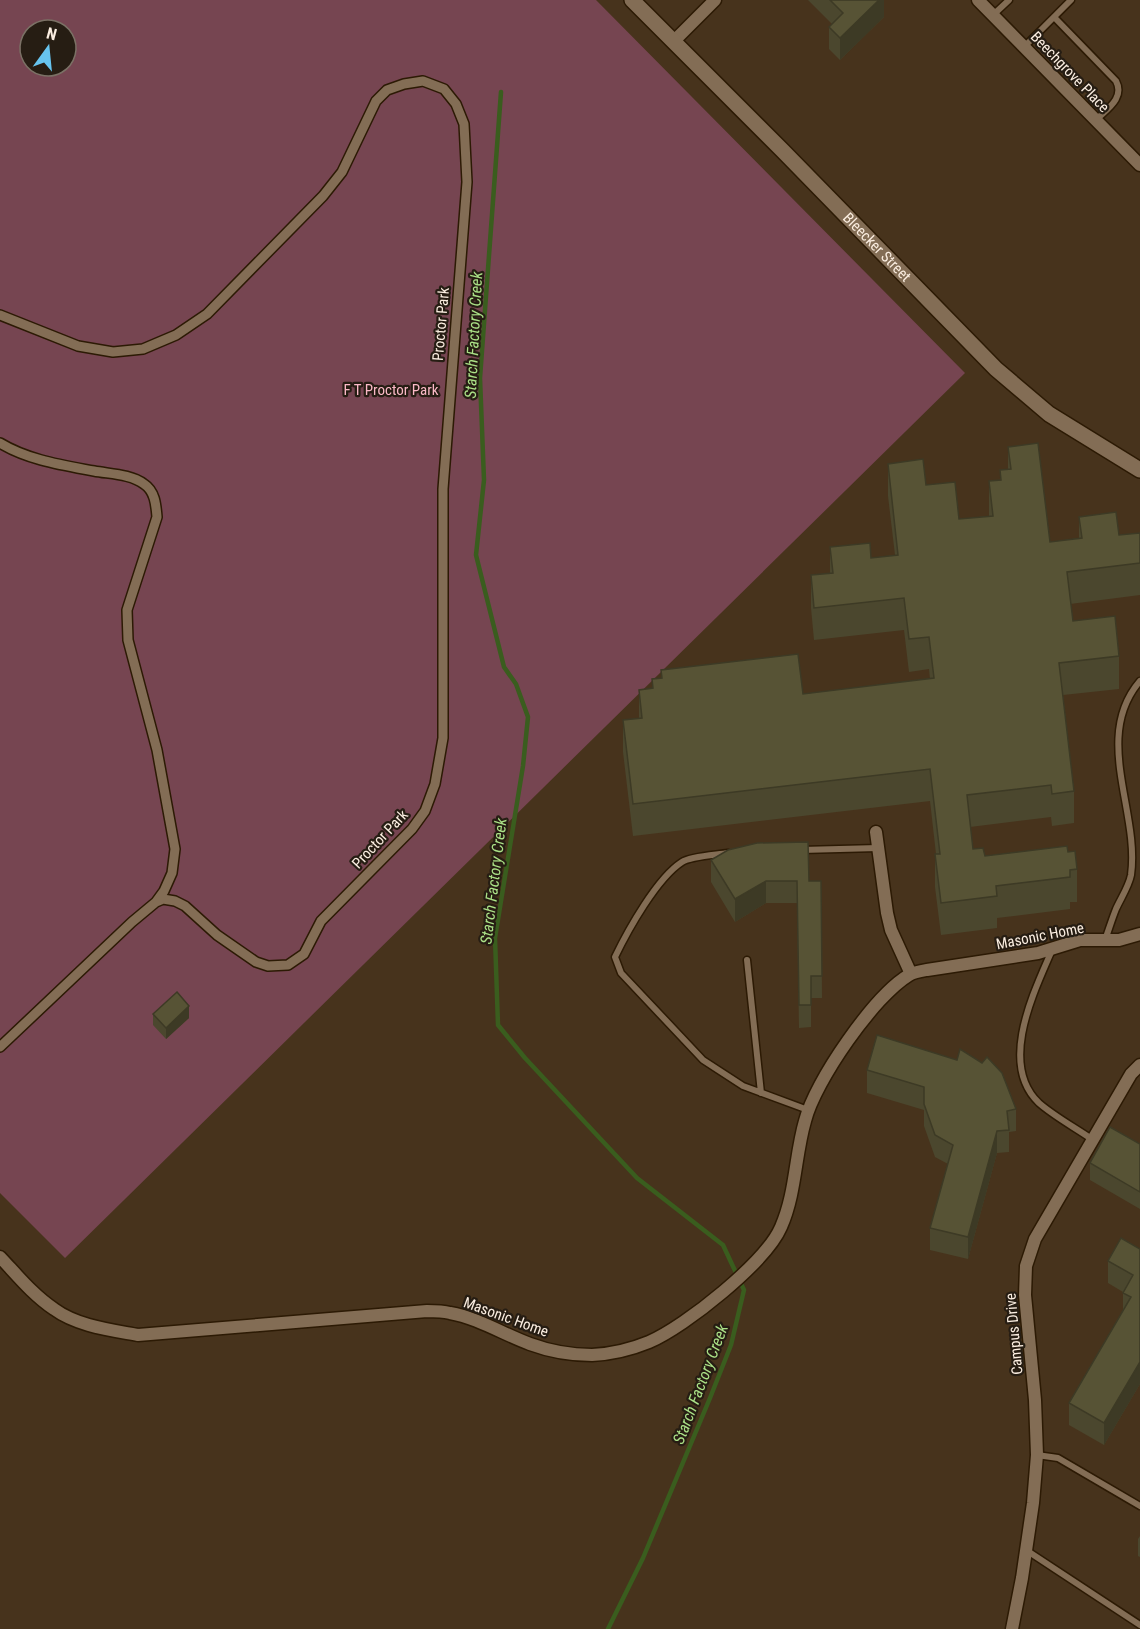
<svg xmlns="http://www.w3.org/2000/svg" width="1140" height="1629" font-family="'Roboto Condensed',sans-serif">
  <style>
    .green { fill: #764551; fill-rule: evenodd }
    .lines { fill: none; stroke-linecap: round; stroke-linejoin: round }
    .stream { stroke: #3a5d1e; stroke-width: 4.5 }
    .service-casing { stroke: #2c1a04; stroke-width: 9 }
    .pedestrian-casing { stroke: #2c1a04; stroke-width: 12 }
    .minor-casing { stroke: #2c1a04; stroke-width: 15 }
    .tertiary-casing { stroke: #2c1a04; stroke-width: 18 }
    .service { stroke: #836d55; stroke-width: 6 }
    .pedestrian { stroke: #836d55; stroke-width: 9 }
    .minor { stroke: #836d55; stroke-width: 12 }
    .tertiary { stroke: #836d55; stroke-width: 15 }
    .wall { fill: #4b472e }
    .shaded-wall { fill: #3d3a25 }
    .building { fill: #575335; stroke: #3d3a25; stroke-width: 1.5 }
    .labels { text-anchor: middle; stroke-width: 4.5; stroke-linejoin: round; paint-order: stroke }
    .street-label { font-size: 15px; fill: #fbeee1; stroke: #261d13 }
    .park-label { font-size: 15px; fill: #fbb9c7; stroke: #261d13 }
    .water-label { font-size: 16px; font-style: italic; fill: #abe187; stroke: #261d13 }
  </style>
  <rect width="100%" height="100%" fill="#47331c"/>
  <path class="green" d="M0,0H596L965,373L65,1258L0,1193ZM30,30H66V66H30Z"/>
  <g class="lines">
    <path class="stream" d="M501,92L480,378L484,480L476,555L504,667L516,684L528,717L523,766L495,938L498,1025L525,1058L637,1178L723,1245L744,1290L731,1345L710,1398L643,1558L608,1629"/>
    <defs>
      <path id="service" d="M993,15L1009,0
        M1054,17L1116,81C1125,98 1107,109 1096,120
        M1024,47L1071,0
        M801,850L878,848
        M728,853C716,855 691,856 682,862C657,878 628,930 615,957L621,973L703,1060L743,1086L808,1110
        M1105,940C1109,929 1112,919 1116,909C1121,898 1129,886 1131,875C1140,812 1092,737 1140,681
        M1052,950C1034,992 998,1064 1039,1103C1055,1117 1076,1128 1093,1140
        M747,960L761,1093
        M1037,1455L1058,1458L1140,1506
        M1026,1550L1140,1625"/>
      <path id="pedestrian" d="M0,315L78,346L113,352L143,349L176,335L207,314L323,196L342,172L376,101L387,90L404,84L423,81L444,89L456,104L464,124L467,182L443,489V738L435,784L425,811L412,829L321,921L304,954L288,965L268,966L256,962L217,935L185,906L175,901L163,899L156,902L132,922L0,1047
        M0,443C28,460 62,465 94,471C110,474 131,474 144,484C155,491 156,505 157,517L127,610L128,640L157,750L175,849L172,873L164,891L156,902"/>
      <path id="minor" d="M978,0L1140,165
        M673,42L715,0
        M876,832L887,913L891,930L911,974
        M0,1257C17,1275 33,1295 54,1309C77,1326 111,1330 138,1335L427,1311C435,1311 442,1311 450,1313C478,1318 503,1334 530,1344C549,1351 572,1355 592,1355C612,1354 632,1349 649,1342C686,1326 766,1262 781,1227C796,1193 795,1155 805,1121C815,1081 874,996 909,975C914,972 921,971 927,970L1038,953L1080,940H1119L1140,934
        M1012,1629L1022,1578L1033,1503L1037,1455L1035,1400L1025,1295L1026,1266L1035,1239L1131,1074L1140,1065"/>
      <g id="tertiary">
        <path id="s1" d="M632,0L783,151L996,369L1049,414L1140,470"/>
      </g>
    </defs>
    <use href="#service" class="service-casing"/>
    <use href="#pedestrian" class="pedestrian-casing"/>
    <use href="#minor" class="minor-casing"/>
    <use href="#tertiary" class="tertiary-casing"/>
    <use href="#service" class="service"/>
    <use href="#pedestrian" class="pedestrian"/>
    <use href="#minor" class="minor"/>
    <use href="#tertiary" class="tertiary"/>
  </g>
  <path class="wall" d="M808,0H884V17L840,60L829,49V27L832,24Z
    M1008,447L1050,542L1079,538V517L1119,535L1140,533V595L1070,604L1073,621L1119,656V689L1063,695L1074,791V823L1052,826L1051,817L970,827L973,849L985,856L1068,852L1077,869V902H1070V909L997,918V928L941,935L935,887V854H936L930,801L633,836L623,752V720L639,718V690L652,689V679L661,678V670L803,694L930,679L929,669L909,672L904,630L814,640L811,608V575L830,573V547L871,558L895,555L888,496V464L926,485L959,519L989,516V481L1000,480V470H1008Z
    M711,860L809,881H821L822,998H811V1027L799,1028L797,903H766L735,922L711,882Z
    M153,1014L189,1018L166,1039L153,1025Z
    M867,1070L1016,1109V1131L1009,1132V1152L997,1153L968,1259L930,1250V1228L948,1164L935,1157L924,1126V1110L867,1093Z
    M1140,1144V1209L1090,1180V1163Z
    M1140,1249V1384L1104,1445L1069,1425V1403L1123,1311V1292L1108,1283V1261Z
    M1140,1536V1557L1138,1556V1539Z"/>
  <path class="shaded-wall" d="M879,0H884V17L840,60V38Z
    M766,881V903L735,922V899Z
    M189,1006V1018L166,1039V1028Z
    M997,1131V1153L968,1259V1237Z
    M1140,1362V1384L1104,1445V1423Z"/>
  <path class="building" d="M830,0H879L840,38L829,27L843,13Z
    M1038,443L1050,542L1082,538L1079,517L1116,512L1119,535L1140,533V563L1067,572L1073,621L1115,616L1119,656L1059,663L1074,791L1052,794L1051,785L967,795L973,849L983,848L985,856L1067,846L1068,852L1075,851L1077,869L1070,870V877L996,886L997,896L941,903L935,854H940L930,769L633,804L623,720L642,718L639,690L653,688L652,679L662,678L661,670L798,654L803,694L934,678L929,637L909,639L904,598L814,608L811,575L833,573L830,547L870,543L871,558L898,555L888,464L923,459L926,485L955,482L959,519L993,516L989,481L1001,480L1000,470L1011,469L1008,447Z
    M808,842L809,881H821L822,976H811V1005H799L797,881H766L735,899L711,860L728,850L757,843Z
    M177,992L189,1006L166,1028L153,1014Z
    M877,1035L957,1060L960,1049L982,1063L987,1057L1002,1073L1016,1109L1007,1111L1009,1130L997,1131L968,1237L930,1228L953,1145L935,1135L924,1104V1087L867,1070Z
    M1110,1127L1140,1144V1192L1090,1163Z
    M1121,1238L1140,1249V1362L1104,1423L1069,1403L1131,1297L1123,1293L1133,1275L1108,1261Z"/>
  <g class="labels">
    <g class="street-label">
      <text transform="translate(1070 72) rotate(46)" y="5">Beechgrove Place</text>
      <text dy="5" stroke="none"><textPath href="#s1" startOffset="348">Bleecker Street</textPath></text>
      <text transform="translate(441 324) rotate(-85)" y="5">Proctor Park</text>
      <text transform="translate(380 839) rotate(-47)" y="5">Proctor Park</text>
      <text transform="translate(1040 936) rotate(-11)" y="5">Masonic Home</text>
      <text transform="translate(506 1317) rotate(20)" y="5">Masonic Home</text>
      <text transform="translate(1014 1334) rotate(-95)" y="5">Campus Drive</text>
    </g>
    <g class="park-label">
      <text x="391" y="395">F T Proctor Park</text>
    </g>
    <g class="water-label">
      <text transform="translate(473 335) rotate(-87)" y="6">Starch Factory Creek</text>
      <text transform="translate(493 881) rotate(-83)" y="6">Starch Factory Creek</text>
      <text transform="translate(700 1384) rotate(-69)" y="6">Starch Factory Creek</text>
    </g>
  </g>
  <g transform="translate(48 48) rotate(15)"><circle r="28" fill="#261d13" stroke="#7b7165" stroke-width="1.5"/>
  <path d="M0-4.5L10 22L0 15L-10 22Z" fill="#67c4ef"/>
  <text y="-9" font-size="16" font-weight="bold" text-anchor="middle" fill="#fbeee1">N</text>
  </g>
</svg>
